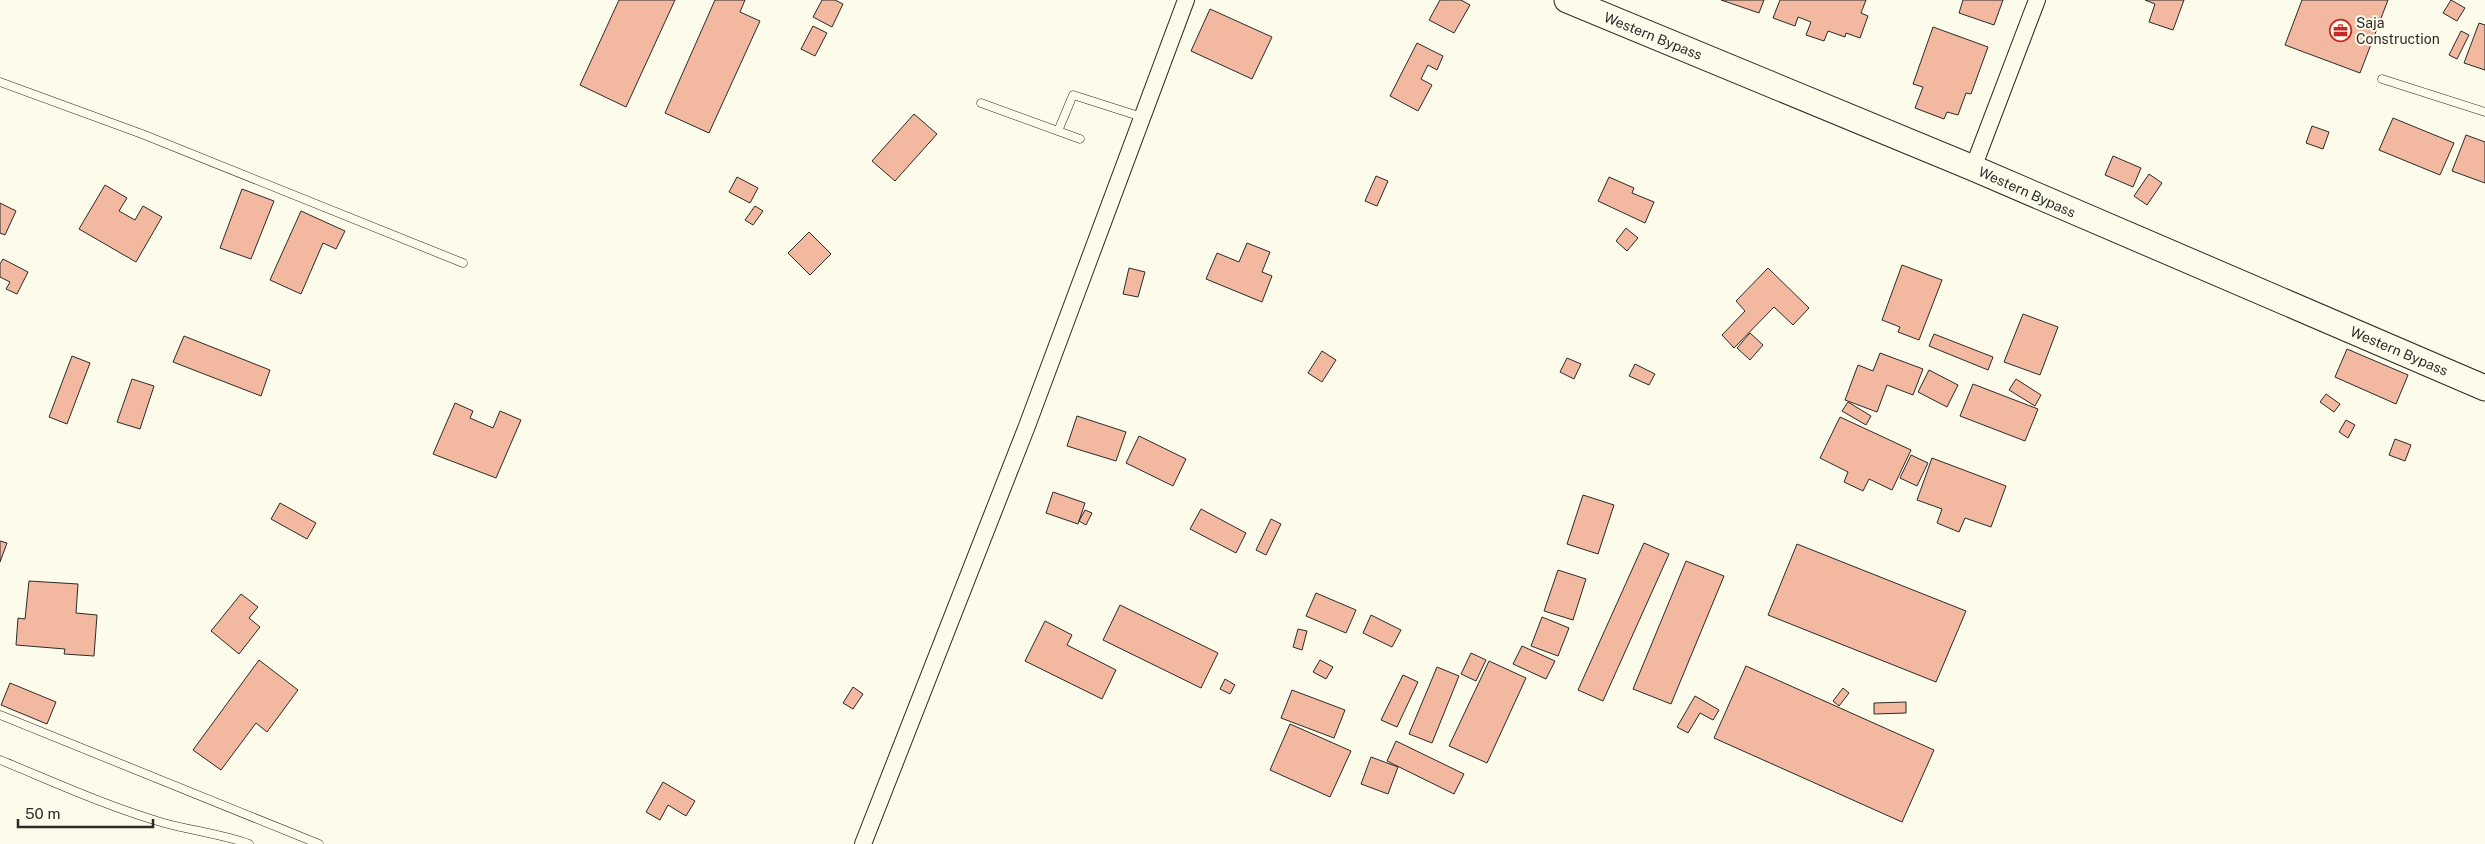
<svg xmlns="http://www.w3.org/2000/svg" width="2485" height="844" font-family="'Public Sans',sans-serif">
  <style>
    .building { fill: #f2b8a0; stroke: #2b2b2b }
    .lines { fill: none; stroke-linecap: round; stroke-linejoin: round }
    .service-casing { stroke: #2b2b2b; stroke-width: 9 }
    .minor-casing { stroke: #2b2b2b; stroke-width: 18 }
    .primary-casing { stroke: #2b2b2b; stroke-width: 27 }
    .service { stroke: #fdfbea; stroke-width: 8 }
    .minor { stroke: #fdfbea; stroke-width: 16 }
    .primary { stroke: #fdfbea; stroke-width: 25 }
    .labels { text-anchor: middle; stroke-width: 4; stroke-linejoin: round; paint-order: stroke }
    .poi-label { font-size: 14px; fill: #2b2b2b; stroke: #fdfbea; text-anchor: start }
    .street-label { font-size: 14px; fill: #2b2b2b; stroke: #fdfbea }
  </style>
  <rect width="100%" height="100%" fill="#fdfbea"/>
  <path class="building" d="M619,0H675L626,107L580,85Z
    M715,0H745L740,12L760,21L709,133L665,113Z
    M822,0H835L843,4L832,27L813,17Z
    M1440,0H1461L1470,5L1454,33L1429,20Z
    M1721,0H1764L1759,13Z
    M1780,0H1866L1861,13L1868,16L1860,38L1846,33L1845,37L1828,31L1824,41L1806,35L1811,22L1798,17L1795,26L1773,18Z
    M1963,0H2003L1994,25L1959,13Z
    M2145,0H2184L2173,30L2149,22L2155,4Z
    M2302,0H2388L2360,73L2285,45Z
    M2451,0L2465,8L2457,21L2443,13Z
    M1210,9L1272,37L1252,79L1191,51Z
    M2479,23L2485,25V70L2464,63Z
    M813,26L827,33L815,56L801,49Z
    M1933,27L1988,47L1971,94L1966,93L1958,115L1947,112L1944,119L1915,108L1923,87L1913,84Z
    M2461,31L2469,35L2457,59L2449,55Z
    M1417,43L1443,56L1437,70L1428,65L1421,79L1432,85L1418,111L1390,96Z
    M914,114L937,134L895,181L872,161Z
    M2393,118L2454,143L2440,175L2379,150Z
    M2312,126L2329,132L2323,149L2306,143Z
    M2466,135L2485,142V183L2452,171Z
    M2113,156L2141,168L2133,187L2105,175Z
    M2149,174L2162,183L2147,205L2134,196Z
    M1376,176L1388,181L1377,206L1365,201Z
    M737,177L758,188L750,203L729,192Z
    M1609,177L1634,188L1632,193L1654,202L1645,223L1598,201Z
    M105,185L127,198L119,211L135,220L143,206L162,217L136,262L79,229Z
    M242,189L274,201L251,259L220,248Z
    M0,203L16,211L5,235L0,233Z
    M755,206L763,211L753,225L745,220Z
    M301,211L345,231L336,249L323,243L301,294L270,280Z
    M1626,228L1638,238L1627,251L1616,241Z
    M809,232L831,254L810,275L788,253Z
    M1247,243L1270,252L1262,272L1272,276L1262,302L1206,279L1217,253L1239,262Z
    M3,259L28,272L17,294L6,289L10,282L0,277V264Z
    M1902,265L1942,280L1919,340L1898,332L1900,327L1882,320Z
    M1129,268L1145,272L1138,297L1123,294Z
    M1768,268L1809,308L1793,325L1774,307L1734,348L1722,335L1745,311L1736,301Z
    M2023,314L2058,327L2040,375L2004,362Z
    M1750,333L1763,345L1750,360L1737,348Z
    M1934,334L1993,357L1988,370L1929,346Z
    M184,336L270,370L261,396L173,362Z
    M2347,349L2408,375L2396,404L2335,377Z
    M1322,351L1336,360L1322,382L1308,373Z
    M1880,353L1923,369L1913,395L1887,385L1877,412L1845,400L1858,365L1873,371Z
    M72,356L90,363L67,424L49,417Z
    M1567,358L1581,364L1574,379L1560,372Z
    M1635,364L1655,374L1649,385L1629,376Z
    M1929,370L1958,385L1947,407L1918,392Z
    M132,379L154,386L140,429L117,422Z
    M2016,379L2041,395L2035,406L2009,390Z
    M1973,384L2038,409L2025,441L1960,416Z
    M2326,394L2340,404L2334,412L2320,402Z
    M1848,402L1871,416L1866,425L1842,411Z
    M455,403L473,411L470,418L493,428L500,411L521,420L496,478L433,454Z
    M1077,416L1126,432L1116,461L1067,446Z
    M1840,417L1911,450L1892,490L1869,479L1863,491L1844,482L1848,472L1820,458Z
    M2346,420L2355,425L2348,438L2339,432Z
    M1139,436L1186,459L1173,486L1126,463Z
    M2395,439L2411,445L2405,461L2389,455Z
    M1911,455L1928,463L1917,486L1900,478Z
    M1932,458L2006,486L1991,527L1965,518L1959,532L1937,523L1942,509L1917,500Z
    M1053,492L1085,503L1078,524L1046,513Z
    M1583,495L1614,505L1598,554L1567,544Z
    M280,503L316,523L307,539L271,519Z
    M1201,509L1246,533L1236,553L1190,529Z
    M1085,510L1092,513L1086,525L1079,521Z
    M1271,519L1281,524L1266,555L1256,550Z
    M0,541L7,543L0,562Z
    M1644,543L1669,554L1603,701L1578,690Z
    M1797,544L1966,611L1936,682L1768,615Z
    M1686,561L1724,576L1671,704L1633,689Z
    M1558,570L1586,579L1573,620L1544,611Z
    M29,581L78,584L76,613L97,615L94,656L64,654L65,649L16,645L18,618L25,619Z
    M1316,593L1356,610L1346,633L1306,616Z
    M241,594L258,607L249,618L260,627L239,654L211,631Z
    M1120,605L1218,653L1201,688L1103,640Z
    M1371,615L1401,630L1392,647L1363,633Z
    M1542,617L1569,628L1558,656L1531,646Z
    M1045,621L1072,635L1067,645L1116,670L1102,699L1025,661Z
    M1298,629L1307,631L1302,650L1293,647Z
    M1522,646L1555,661L1546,679L1513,664Z
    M1471,653L1486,660L1476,681L1461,674Z
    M259,660L298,690L267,732L256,723L221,770L193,750Z
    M1320,660L1333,667L1326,679L1313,672Z
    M1489,661L1526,678L1487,763L1449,746Z
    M1746,666L1934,750L1902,822L1714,738Z
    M1437,667L1459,676L1432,743L1409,734Z
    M1403,675L1418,682L1397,727L1381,720Z
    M1225,679L1235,685L1230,694L1220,689Z
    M10,683L56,702L47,724L1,705Z
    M853,687L863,694L853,709L843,703Z
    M1843,688L1849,693L1839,706L1833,701Z
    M1292,690L1345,710L1334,738L1281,718Z
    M1695,696L1719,710L1713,720L1700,713L1688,733L1677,727Z
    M1906,702V713L1874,714V703Z
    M1290,724L1351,751L1330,797L1270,770Z
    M1396,741L1464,774L1454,794L1387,761Z
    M1371,757L1398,767L1388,794L1361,784Z
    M663,782L695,801L686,816L668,805L660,820L646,812Z"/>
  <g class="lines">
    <defs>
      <path id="service" d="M2382,79L2485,112
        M0,82L142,134L463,263
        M981,103L1080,139
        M1058,131L1073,95L1142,117
        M0,715L319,844
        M0,760C54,782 108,807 164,823C193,831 222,834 249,844"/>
      <path id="minor" d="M1973,168L2037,0
        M863,844L1027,426L1186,0"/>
      <path id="primary" d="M1567,0L1973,168L2485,388"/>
    </defs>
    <use href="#service" class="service-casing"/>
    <use href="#minor" class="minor-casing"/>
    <use href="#primary" class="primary-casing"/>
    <use href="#service" class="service"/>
    <use href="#minor" class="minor"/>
    <use href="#primary" class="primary"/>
  </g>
  <defs>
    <symbol id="office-ring" viewBox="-11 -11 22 22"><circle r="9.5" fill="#fdfbea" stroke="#c62828" stroke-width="1.5"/><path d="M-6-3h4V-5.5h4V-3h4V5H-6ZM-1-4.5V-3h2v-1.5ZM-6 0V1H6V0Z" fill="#c62828"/></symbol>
  </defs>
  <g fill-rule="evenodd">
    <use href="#office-ring" x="2328" y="18" width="25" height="25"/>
  </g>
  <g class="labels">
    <g class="poi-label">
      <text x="2356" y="28">Saja<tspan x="2356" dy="16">Construction</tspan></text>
    </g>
    <g class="street-label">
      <text transform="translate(1653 36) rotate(22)" y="5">Western Bypass</text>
      <text transform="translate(2027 192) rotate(24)" y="5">Western Bypass</text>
      <text transform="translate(2399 351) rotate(23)" y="5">Western Bypass</text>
    </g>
  </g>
  <path d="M18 819v8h135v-8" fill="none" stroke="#2b2b2b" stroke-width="2.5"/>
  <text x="25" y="819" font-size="15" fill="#2b2b2b" stroke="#fdfbea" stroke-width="4" paint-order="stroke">50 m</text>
</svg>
